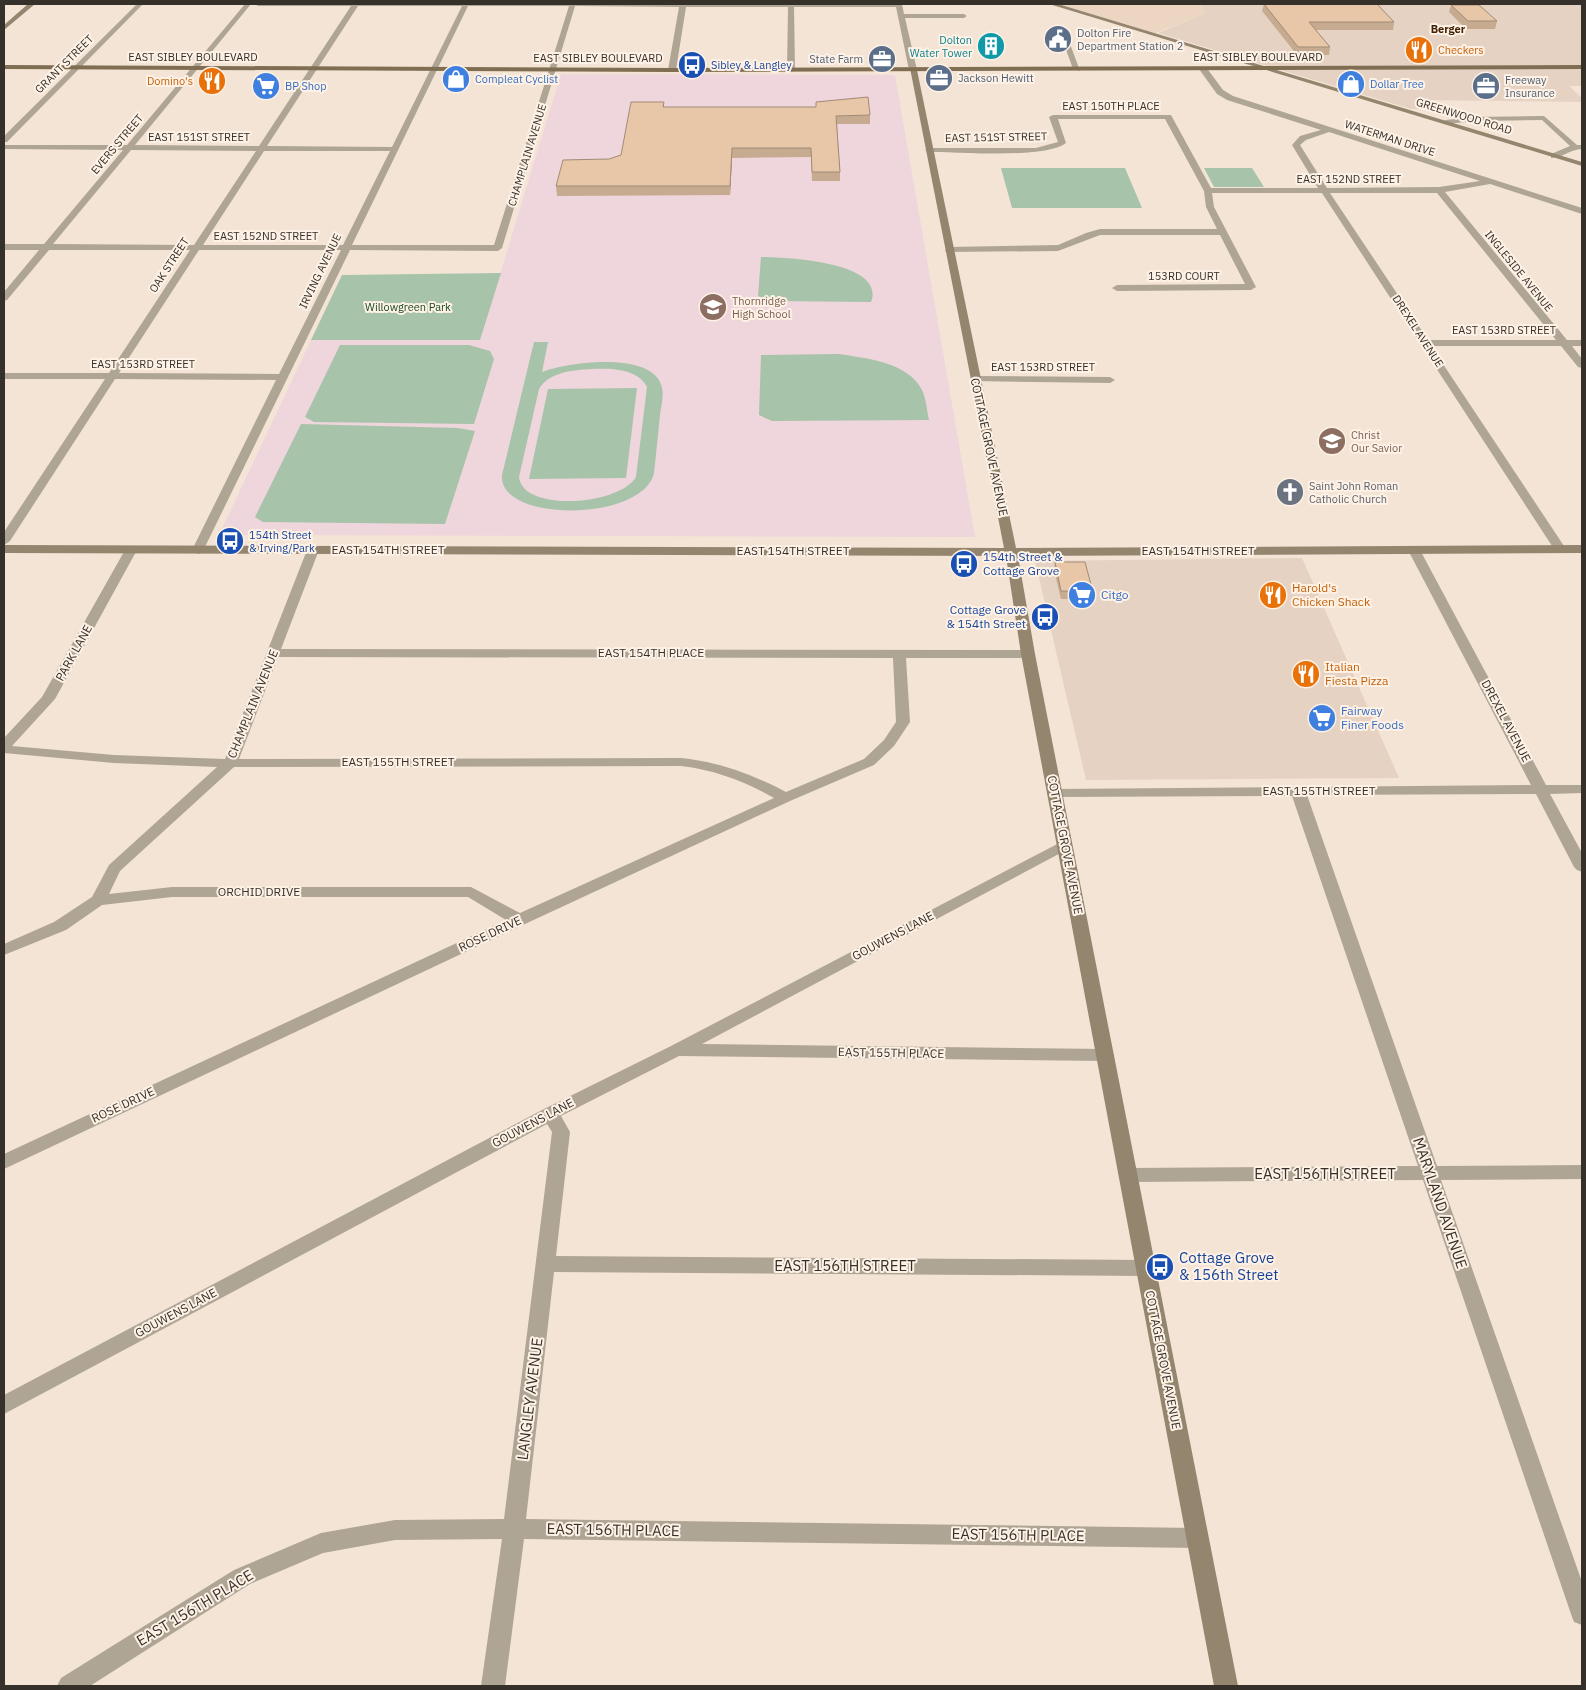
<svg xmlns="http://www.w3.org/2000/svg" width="1586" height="1690" font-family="'IBM Plex Sans',sans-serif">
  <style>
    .commercial { fill: #e5d2c3 }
    .built { fill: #ecd6c2 }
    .education { fill: #efd5dc }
    .green { fill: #a7c3aa; fill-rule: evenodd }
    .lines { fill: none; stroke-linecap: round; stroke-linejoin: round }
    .street { fill: #afa595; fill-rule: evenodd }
    .secondary { fill: #94856e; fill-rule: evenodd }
    .primary { fill: #806e52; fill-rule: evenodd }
    .wall { fill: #c7ab90 }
    .shaded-wall { fill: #a28b76 }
    .building { fill: #e7c7a8; stroke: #a28b76 }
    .labels { text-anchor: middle; stroke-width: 4; stroke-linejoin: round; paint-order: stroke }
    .far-neighbourhood-label { font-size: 11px; font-weight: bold; fill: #412307; stroke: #fef2e6 }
    .far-service-label { font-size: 11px; fill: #4e5e75; stroke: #fef2e6; text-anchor: start }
    .far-culture-label { font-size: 11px; fill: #0d838f; stroke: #fef2e6; text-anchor: end }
    .far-food-label { font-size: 11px; fill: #c56008; stroke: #fef2e6; text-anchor: start }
    .far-street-label { font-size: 11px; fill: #36302a; stroke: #fef2e6 }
    .far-transit-label { font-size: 11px; fill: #164399; stroke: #fef2e6; text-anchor: start }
    .far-shop-label { font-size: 11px; fill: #366cbe; stroke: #fef2e6; text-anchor: start }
    .far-education-label { font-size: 11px; fill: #785e54; stroke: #fef2e6; text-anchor: start }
    .far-park-label { font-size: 11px; fill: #164820; stroke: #fef2e6 }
    .far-worship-label { font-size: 11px; fill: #5b616d; stroke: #fef2e6; text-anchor: start }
    .street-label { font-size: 12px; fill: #36302a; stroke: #fef2e6 }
    .transit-label { font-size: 12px; fill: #164399; stroke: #fef2e6; text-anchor: start }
    .food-label { font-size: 12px; fill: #c56008; stroke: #fef2e6; text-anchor: start }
    .shop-label { font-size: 12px; fill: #366cbe; stroke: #fef2e6; text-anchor: start }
    .near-street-label { font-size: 15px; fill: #36302a; stroke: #fef2e6 }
    .near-transit-label { font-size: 15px; fill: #164399; stroke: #fef2e6; text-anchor: start }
  </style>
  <rect width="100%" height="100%" fill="#f4e4d5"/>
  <path class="commercial" d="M1200,4H1582V86H1569L1582,98V102L1420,100L1428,109H1411L1158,33L1205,13Z
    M1302,558L1399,778L1086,780L1035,561Z"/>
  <path class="built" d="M1053,4H1200L1206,13L1153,34Z"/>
  <path class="education" d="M561,74L895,75L975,537L219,535L311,340H480Z"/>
  <path class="green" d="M1001,168H1125L1142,208H1012Z
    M1204,168H1252L1264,187H1214Z
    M761,257C782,257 887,261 871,302L771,301L758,296Z
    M501,273L480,340H311L342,275Z
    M534,342H548L542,372C567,362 655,350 662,388C664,397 661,407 660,415C658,435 656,454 654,473C643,522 498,523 502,475ZM591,369C609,368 638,368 647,387L636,477C619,506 522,512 519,477L539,389C549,372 573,370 591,369Z
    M340,345H469L490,351L494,359L474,424L314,422L305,417Z
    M839,354C865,358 908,362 922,390C926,398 927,411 929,420L772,421L759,415L761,355Z
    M637,388L626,478L529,479L548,389Z
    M301,424L458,428L475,431L445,524L263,522L255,517Z"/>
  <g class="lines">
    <path class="street" d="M137,4H143L7,142H4V136Z
      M245,4H251L135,145L259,146L351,6H258L255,4H902L904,14H964L967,16L964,18H905L917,70L913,72L909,70L896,7H794L795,70L791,72L787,70L788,7H686L676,70L672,72L668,70L679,7L575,6L502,248L498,251L350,250L202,553L198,554L192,550L276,380L115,379L10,541L4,545V532L105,379H4V373H109L190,250H49L7,300L4,301V292L39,250H4V244H44L123,150L4,149V145H127ZM358,6H462L392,147L267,146ZM468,6H569L494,245H352ZM131,150L256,151L194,245L53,244ZM264,151H390L343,245H203ZM199,250H341L279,374L119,373Z
      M1067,42L1070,44L1080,71L1073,69L1064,44Z
      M1200,67H1206L1223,90L1233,96L1582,208V214L1490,184L1445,192L1567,340H1582V346H1572L1582,359V368L1578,367L1561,346H1431L1566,549L1564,552L1560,553L1554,549L1322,193H1212L1214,207L1256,287L1251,290L1117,291L1112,288L1117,285L1245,284L1220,235H1100L1058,251L946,252L945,250L949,247L1058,245L1086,233L1100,229H1217L1206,207L1204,191L1165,119H1058L1066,143C1046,159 957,152 929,152L925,150L929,148H1036L1058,142L1049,117L1053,115H1171L1211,188H1318L1292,145L1300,136L1321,130L1227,100L1217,94L1199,69ZM1329,132L1480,181L1439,187L1327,188L1300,145L1306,140ZM1330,193H1437L1556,340H1428Z
      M1544,116L1577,145H1582V149C1571,149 1562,158 1551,158V154L1570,146L1542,120L1475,121L1446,124L1442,122L1446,120L1475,117Z
      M975,376L1110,377L1115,380L1110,383L971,381L970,379Z
      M131,546L137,550L55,699L12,746L114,755L225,759L307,550L313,546L319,550L281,649L1028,650L1035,654L1028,658H906L910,722L894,746L874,765L790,801L525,924L4,1169V1154L506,920L468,897H172L102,905L66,930L4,955V944L54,922L92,897L109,865L217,767L114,763L4,753V738L42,697L125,550ZM278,657L893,658L896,722L884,740L864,759L786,792C752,774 719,762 681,758L239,759ZM681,766C715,770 744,781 774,798L520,913L471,887H172L109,894L120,871L234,767Z
      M1414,546L1420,550L1546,785H1582V793L1550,794L1582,853V872L1577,870L1574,867L1536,794L1307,795L1437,1166L1582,1165V1179L1441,1180L1582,1582V1625L1574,1622L1571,1614L1423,1180L1128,1182L1122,1180L1119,1175L1122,1170L1128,1168L1418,1166L1292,796L1055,797L1050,796L1048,793L1050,790L1055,789L1531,785L1408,550Z
      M1065,840L1070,842L1072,845L1070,848L702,1044L1105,1049L1111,1051L1114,1055L1111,1059L1105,1061L679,1056L561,1116L570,1132L556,1256L1146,1260L1153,1262L1156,1268L1153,1274L1146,1276L554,1272L526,1519L1197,1528L1205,1531L1208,1538L1205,1545L1197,1548L524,1539L505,1686H481L502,1539L395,1540L323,1553L250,1584L90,1686H57L61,1678L234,1570L321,1533L395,1520L504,1519L552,1132L547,1124L4,1414V1395L544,1109L671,1046Z"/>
    <path class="secondary" d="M28,4H35L4,30V25Z
      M1049,4H1058L1582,162V166Z
      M910,68L917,70L1016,548L1582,545V553L1018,556L1035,654L1238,1686H1214L1021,654L1006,556L4,553V545L1004,548Z"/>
    <path class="primary" d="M4,65L672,68L1582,65V69L672,72L4,69Z"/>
  </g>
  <path class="wall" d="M1264,4H1377L1394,22L1393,30H1316L1330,47L1329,55H1297L1262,11Z
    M1451,5L1497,21L1495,29H1466L1449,12Z
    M664,102V107H816V102L870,115V124H837L840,172V181H812L811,157L732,158L730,195L557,196L556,186L609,159L621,155Z
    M1055,562L1093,592L1092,599H1061L1054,570Z"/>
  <path class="shaded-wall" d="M732,148V158L730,195V186Z"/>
  <path class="building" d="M1264,4H1377L1394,22H1309L1330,47H1298Z
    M1451,5H1479L1497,21H1468Z
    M868,97L870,115L836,116L840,172H812L811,148H732L730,186H556L563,160L609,159L621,155L631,102H664L663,107H816V102Z
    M1055,562H1085L1093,592L1061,591Z"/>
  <defs>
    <symbol id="civic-disc" viewBox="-11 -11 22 22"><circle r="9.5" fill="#5c6f8a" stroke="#fef2e6"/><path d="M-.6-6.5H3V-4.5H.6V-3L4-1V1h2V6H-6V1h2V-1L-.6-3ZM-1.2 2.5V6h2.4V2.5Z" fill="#fff"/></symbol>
    <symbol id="building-disc" viewBox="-11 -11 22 22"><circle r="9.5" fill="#0f9aa8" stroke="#fef2e6"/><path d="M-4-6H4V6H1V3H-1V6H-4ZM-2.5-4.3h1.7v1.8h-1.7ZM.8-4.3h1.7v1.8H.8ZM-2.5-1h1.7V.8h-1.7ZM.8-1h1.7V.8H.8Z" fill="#fff"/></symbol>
    <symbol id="restaurant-disc" viewBox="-11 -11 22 22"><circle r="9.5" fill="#e8710a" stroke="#fef2e6"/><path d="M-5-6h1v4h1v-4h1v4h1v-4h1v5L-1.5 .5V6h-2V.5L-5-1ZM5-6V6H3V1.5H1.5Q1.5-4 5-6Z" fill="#fff"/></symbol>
    <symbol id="office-disc" viewBox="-11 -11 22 22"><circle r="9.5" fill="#5c6f8a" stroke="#fef2e6"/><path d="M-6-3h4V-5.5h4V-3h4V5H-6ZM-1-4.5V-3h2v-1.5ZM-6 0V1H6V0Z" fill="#fff"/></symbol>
    <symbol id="bus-disc" viewBox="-11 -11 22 22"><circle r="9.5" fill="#1a4fb4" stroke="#fef2e6"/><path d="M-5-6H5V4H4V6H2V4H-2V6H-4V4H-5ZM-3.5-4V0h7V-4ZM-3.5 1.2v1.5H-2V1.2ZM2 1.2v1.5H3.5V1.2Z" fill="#fff"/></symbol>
    <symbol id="shop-disc" viewBox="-11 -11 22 22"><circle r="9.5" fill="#3f7fe0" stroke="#fef2e6"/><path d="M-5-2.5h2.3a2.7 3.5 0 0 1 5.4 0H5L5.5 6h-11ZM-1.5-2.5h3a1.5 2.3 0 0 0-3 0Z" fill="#fff"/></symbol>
    <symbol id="supermarket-disc" viewBox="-11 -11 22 22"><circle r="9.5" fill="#3f7fe0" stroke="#fef2e6"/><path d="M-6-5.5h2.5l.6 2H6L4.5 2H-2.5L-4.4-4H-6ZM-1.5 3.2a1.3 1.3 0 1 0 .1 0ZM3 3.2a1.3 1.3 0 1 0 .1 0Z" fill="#fff"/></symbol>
    <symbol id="school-disc" viewBox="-11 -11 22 22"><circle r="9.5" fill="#8d6e63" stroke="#fef2e6"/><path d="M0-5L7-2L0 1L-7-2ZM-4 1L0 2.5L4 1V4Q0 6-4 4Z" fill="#fff"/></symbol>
    <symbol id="church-disc" viewBox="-11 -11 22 22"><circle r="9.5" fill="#6b7280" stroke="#fef2e6"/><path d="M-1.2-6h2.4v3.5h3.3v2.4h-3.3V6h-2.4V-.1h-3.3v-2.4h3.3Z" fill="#fff"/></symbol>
  </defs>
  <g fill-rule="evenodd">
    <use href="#civic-disc" x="1042" y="23" width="32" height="32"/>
    <use href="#building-disc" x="975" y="30" width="32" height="32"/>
    <use href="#restaurant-disc" x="1403" y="34" width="32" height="32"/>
    <use href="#office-disc" x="866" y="43" width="32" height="32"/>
    <use href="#bus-disc" x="676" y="49" width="32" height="32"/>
    <use href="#office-disc" x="923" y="62" width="32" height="32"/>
    <use href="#shop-disc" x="440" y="63" width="32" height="32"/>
    <use href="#restaurant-disc" x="196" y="65" width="32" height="32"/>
    <use href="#shop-disc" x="1335" y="68" width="32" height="32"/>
    <use href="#supermarket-disc" x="250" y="70" width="32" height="32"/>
    <use href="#office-disc" x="1470" y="70" width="32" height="32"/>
    <use href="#school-disc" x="697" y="291" width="32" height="32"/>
    <use href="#school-disc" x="1316" y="425" width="32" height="32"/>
    <use href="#church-disc" x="1274" y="476" width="32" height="32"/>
    <use href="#bus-disc" x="214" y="525" width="32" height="32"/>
    <use href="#bus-disc" x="948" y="548" width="32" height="32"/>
    <use href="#supermarket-disc" x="1066" y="579" width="32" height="32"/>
    <use href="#restaurant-disc" x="1257" y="579" width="32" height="32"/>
    <use href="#bus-disc" x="1029" y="601" width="32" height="32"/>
    <use href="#restaurant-disc" x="1290" y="658" width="32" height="32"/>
    <use href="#supermarket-disc" x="1306" y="702" width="32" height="32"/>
    <use href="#bus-disc" x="1144" y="1251" width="32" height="32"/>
  </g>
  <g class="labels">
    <g class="far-neighbourhood-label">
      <text x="1448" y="33">Berger</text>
    </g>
    <g class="far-service-label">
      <text x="1077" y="37">Dolton Fire<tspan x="1077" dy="13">Department Station 2</tspan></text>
      <text x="863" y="63" text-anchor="end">State Farm</text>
      <text x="958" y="82">Jackson Hewitt</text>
      <text x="1505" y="84">Freeway<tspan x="1505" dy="13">Insurance</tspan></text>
    </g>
    <g class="far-culture-label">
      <text x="972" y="44">Dolton<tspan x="972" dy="13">Water Tower</tspan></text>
    </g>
    <g class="far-food-label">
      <text x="1438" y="54">Checkers</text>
      <text x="193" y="85" text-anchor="end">Domino's</text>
    </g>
    <g class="far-street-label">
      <text x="193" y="61">EAST SIBLEY BOULEVARD</text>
      <text x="1258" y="61">EAST SIBLEY BOULEVARD</text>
      <text x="598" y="62">EAST SIBLEY BOULEVARD</text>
      <text transform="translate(64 64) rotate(-45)" y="4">GRANT STREET</text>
      <text x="1111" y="110">EAST 150TH PLACE</text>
      <text transform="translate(1464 116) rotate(17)" y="4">GREENWOOD ROAD</text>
      <text x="199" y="141">EAST 151ST STREET</text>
      <text transform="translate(996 137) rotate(-1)" y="4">EAST 151ST STREET</text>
      <text transform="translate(1390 138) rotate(18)" y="4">WATERMAN DRIVE</text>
      <text transform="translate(117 144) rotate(-50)" y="4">EVERS STREET</text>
      <text transform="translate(527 155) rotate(-73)" y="4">CHAMPLAIN AVENUE</text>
      <text x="1349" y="183">EAST 152ND STREET</text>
      <text x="266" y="240">EAST 152ND STREET</text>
      <text transform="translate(169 265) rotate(-57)" y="4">OAK STREET</text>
      <text transform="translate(320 271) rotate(-64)" y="4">IRVING AVENUE</text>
      <text transform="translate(1519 271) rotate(51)" y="4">INGLESIDE AVENUE</text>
      <text x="1184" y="280">153RD COURT</text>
      <text x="1504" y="334">EAST 153RD STREET</text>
      <text transform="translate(1418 331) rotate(57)" y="4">DREXEL AVENUE</text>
      <text x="143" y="368">EAST 153RD STREET</text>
      <text x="1043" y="371">EAST 153RD STREET</text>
    </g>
    <g class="far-transit-label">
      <text x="711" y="69">Sibley &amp; Langley</text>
      <text x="249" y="539">154th Street<tspan x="249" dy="13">&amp; Irving/Park</tspan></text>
    </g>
    <g class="far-shop-label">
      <text x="475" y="83">Compleat Cyclist</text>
      <text x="1370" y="88">Dollar Tree</text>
      <text x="285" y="90">BP Shop</text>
    </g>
    <g class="far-education-label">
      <text x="732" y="305">Thornridge<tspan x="732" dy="13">High School</tspan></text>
      <text x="1351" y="439">Christ<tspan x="1351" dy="13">Our Savior</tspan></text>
    </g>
    <g class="far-park-label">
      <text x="408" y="311">Willowgreen Park</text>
    </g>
    <g class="far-worship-label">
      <text x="1309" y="490">Saint John Roman<tspan x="1309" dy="13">Catholic Church</tspan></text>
    </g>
    <g class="street-label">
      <text transform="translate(989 447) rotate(78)" y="4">COTTAGE GROVE AVENUE</text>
      <text x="388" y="554">EAST 154TH STREET</text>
      <text x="793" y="555">EAST 154TH STREET</text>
      <text x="1198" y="555">EAST 154TH STREET</text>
      <text transform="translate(74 653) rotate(-61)" y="4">PARK LANE</text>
      <text x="651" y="657">EAST 154TH PLACE</text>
      <text transform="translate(253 704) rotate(-68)" y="4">CHAMPLAIN AVENUE</text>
      <text transform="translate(1506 721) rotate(62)" y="4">DREXEL AVENUE</text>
      <text x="398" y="766">EAST 155TH STREET</text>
      <text x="1319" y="795">EAST 155TH STREET</text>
      <text transform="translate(1065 845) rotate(79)" y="4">COTTAGE GROVE AVENUE</text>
      <text x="259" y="896">ORCHID DRIVE</text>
      <text transform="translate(490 934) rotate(-25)" y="4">ROSE DRIVE</text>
      <text transform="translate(893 936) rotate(-28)" y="4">GOUWENS LANE</text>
      <text transform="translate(891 1053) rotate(1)" y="4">EAST 155TH PLACE</text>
      <text transform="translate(123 1105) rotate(-25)" y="4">ROSE DRIVE</text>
      <text transform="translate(533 1123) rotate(-28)" y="4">GOUWENS LANE</text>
      <text transform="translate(176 1313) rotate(-28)" y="4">GOUWENS LANE</text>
      <text transform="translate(1163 1360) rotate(79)" y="4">COTTAGE GROVE AVENUE</text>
    </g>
    <g class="transit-label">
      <text x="983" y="561">154th Street &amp;<tspan x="983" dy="14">Cottage Grove</tspan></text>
      <text x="1026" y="614" text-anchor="end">Cottage Grove<tspan x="1026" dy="14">&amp; 154th Street</tspan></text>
    </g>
    <g class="food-label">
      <text x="1292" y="592">Harold's<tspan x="1292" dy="14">Chicken Shack</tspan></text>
      <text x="1325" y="671">Italian<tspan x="1325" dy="14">Fiesta Pizza</tspan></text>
    </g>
    <g class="shop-label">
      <text x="1101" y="599">Citgo</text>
      <text x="1341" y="715">Fairway<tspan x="1341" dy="14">Finer Foods</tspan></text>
    </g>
    <g class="near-street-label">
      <text x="1325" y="1179">EAST 156TH STREET</text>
      <text transform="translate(1440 1203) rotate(71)" y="5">MARYLAND AVENUE</text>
      <text x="845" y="1271">EAST 156TH STREET</text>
      <text transform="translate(530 1399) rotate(-83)" y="5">LANGLEY AVENUE</text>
      <text transform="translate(613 1530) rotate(1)" y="5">EAST 156TH PLACE</text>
      <text transform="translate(1018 1535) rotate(1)" y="5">EAST 156TH PLACE</text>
      <text transform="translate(195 1608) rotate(-31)" y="5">EAST 156TH PLACE</text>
    </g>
    <g class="near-transit-label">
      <text x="1179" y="1263">Cottage Grove<tspan x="1179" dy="17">&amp; 156th Street</tspan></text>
    </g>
  </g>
  <rect width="1586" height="1690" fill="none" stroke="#36302a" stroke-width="10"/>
</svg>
